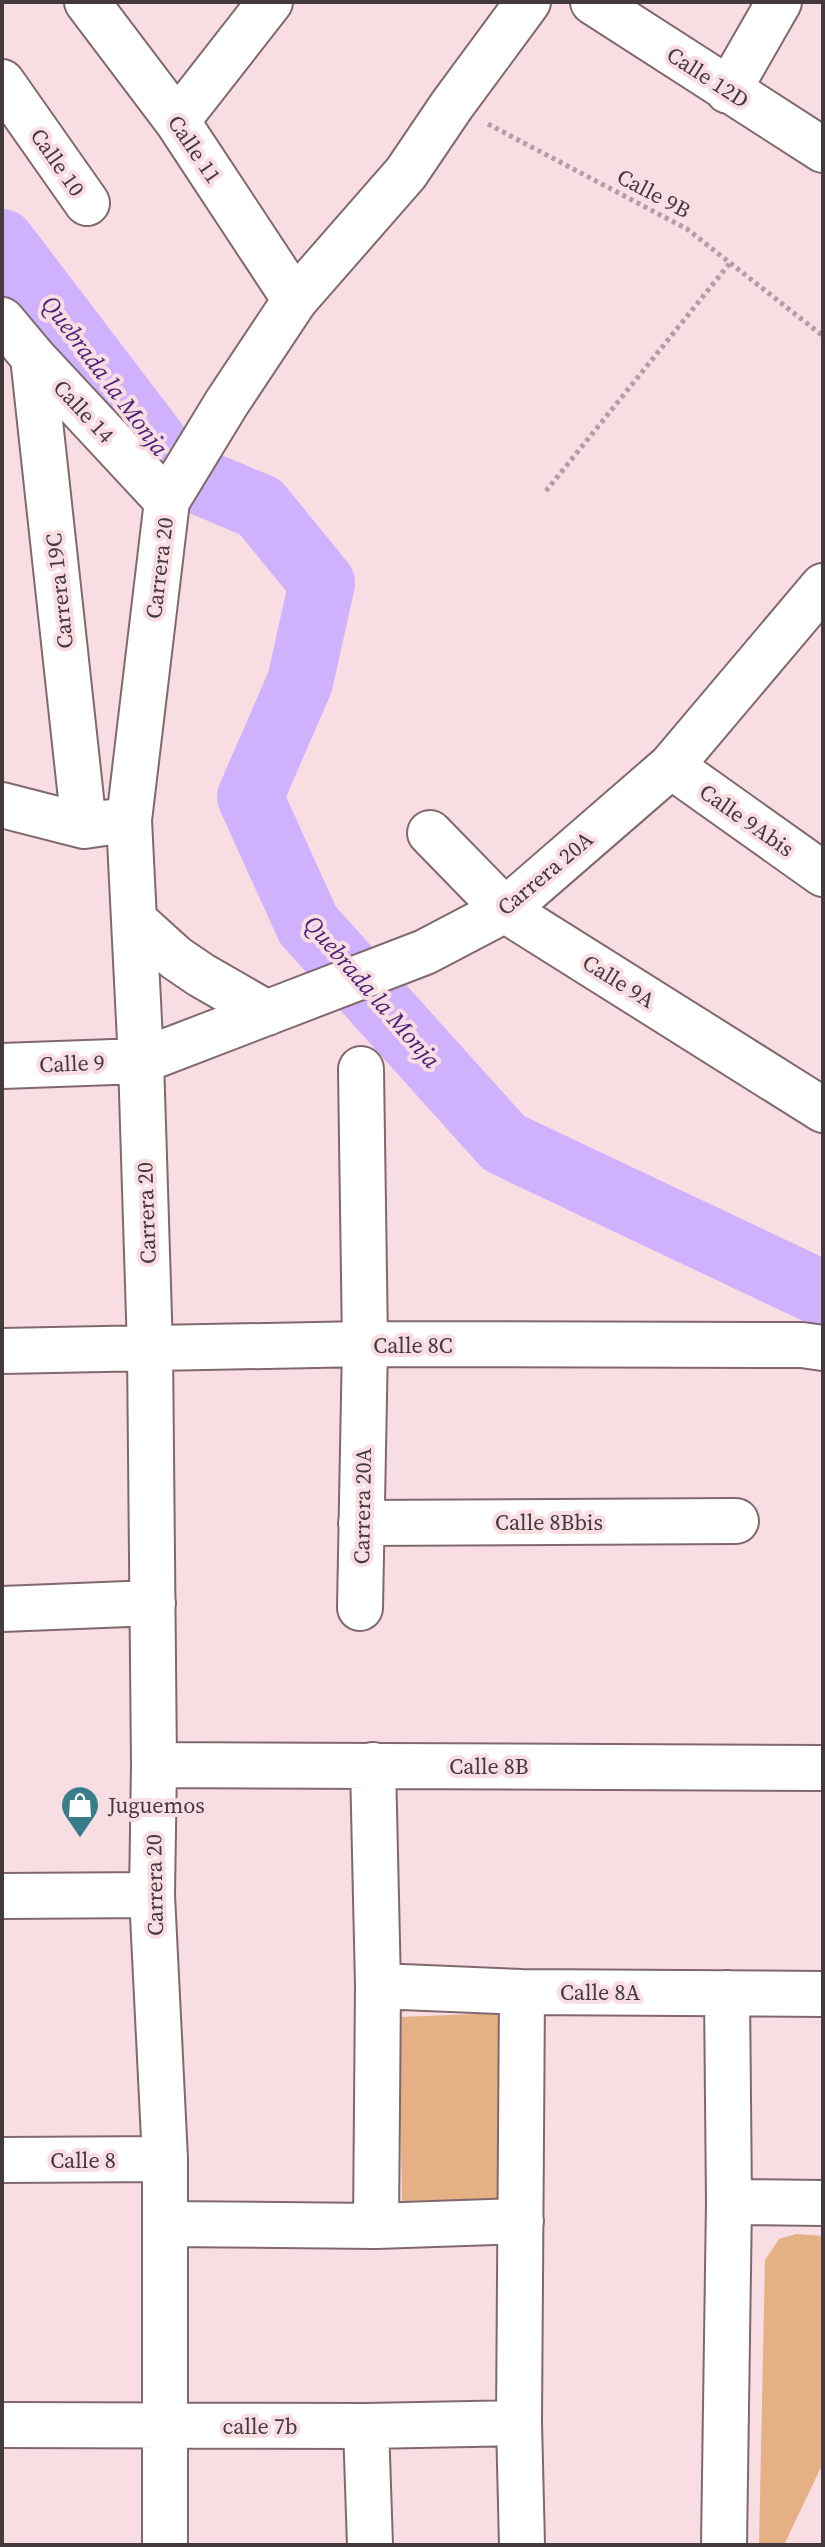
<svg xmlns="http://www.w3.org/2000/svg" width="825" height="2547" font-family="'Source Serif 4',serif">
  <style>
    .green { fill: #e5b084 }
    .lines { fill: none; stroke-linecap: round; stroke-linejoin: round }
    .river { stroke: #d0b1fe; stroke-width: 66 }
    .minor-casing { stroke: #80696e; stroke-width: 48 }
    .path { stroke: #b29ea2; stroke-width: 5; stroke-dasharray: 4 4; stroke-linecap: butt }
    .minor { stroke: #fff; stroke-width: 44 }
    .labels { text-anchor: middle; stroke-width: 8; stroke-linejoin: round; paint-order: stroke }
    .street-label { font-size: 22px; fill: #44393c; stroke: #f8dde3 }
    .poi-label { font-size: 22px; fill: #44393c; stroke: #f8dde3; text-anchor: start }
    .water-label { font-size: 24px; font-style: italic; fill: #4d2279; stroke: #f8dde3 }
  </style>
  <rect width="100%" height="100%" fill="#f8dde3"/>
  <path class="green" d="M502,2013L501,2203L402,2207L399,2017Z
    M796,2234L823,2236V2463L784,2545H759L765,2260L779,2239Z"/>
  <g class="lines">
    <path class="river" d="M2,242L177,472L260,507L322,583L300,682L250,797L308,925L504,1143L823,1294"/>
    <defs>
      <path id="minor" d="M87,2L177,121L295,300
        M593,2L823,150
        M2,82L87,203
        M728,91L779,2
        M177,121L270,2
        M2,320L33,357L167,501
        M33,357L84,826
        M671,766L823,874
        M2,805L84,826L111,822
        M430,833L505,910L823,1110
        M134,920L176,958L201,975L267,1013
        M2,1066L141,1061L425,952L505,910L671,766L823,586
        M2,1351L365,1344L802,1345L823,1348
        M361,1523L736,1521
        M360,1608L365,1344L361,1069
        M2,1609L153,1603
        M154,1765L823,1768
        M373,1765L378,1986L376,2226
        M2,1896L152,1895
        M378,1986L522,1992L823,1994
        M522,1992L519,2423L522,2545
        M2,2160L165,2159
        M729,2202L823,2203
        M166,2224L376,2226L521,2221
        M2,2425L366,2426L519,2423
        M366,2426L370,2545
        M165,2545V2159L152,1895L154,1765L150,1349L141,1061L129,820L167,501L226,404L295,300L406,173L452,105L528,2
        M724,2545L729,2202L727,1993"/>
    </defs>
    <use href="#minor" class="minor-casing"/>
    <path class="path" d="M488,124L687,229L823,336
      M546,491L730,263"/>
    <use href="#minor" class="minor"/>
  </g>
  <defs>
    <symbol id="shop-pin" viewBox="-11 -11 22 30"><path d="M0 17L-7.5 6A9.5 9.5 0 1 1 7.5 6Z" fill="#397d8b" stroke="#f8dde3"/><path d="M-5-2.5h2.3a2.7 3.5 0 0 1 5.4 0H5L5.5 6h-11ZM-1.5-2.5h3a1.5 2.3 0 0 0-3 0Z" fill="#fff"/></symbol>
  </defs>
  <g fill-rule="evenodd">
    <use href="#shop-pin" x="58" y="1783" width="44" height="60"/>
  </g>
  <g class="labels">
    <g class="street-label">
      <text transform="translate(708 77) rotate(33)" y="8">Calle 12D</text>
      <text transform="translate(195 149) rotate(56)" y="8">Calle 11</text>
      <text transform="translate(58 162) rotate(55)" y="8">Calle 10</text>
      <text transform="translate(654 193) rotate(28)" y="8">Calle 9B</text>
      <text transform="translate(84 411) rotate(47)" y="8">Calle 14</text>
      <text transform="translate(159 568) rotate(-83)" y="8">Carrera 20</text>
      <text transform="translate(59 591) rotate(-96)" y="8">Carrera 19C</text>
      <text transform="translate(747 820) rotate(35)" y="8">Calle 9Abis</text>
      <text transform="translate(545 873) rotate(-40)" y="8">Carrera 20A</text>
      <text transform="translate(619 981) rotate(32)" y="8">Calle 9A</text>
      <text transform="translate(72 1063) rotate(-2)" y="8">Calle 9</text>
      <text transform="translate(146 1213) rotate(-92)" y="8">Carrera 20</text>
      <text x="413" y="1353">Calle 8C</text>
      <text transform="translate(362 1506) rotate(-89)" y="8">Carrera 20A</text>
      <text x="549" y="1530">Calle 8Bbis</text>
      <text x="489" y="1774">Calle 8B</text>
      <text transform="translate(154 1885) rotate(-91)" y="8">Carrera 20</text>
      <text x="600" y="2000">Calle 8A</text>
      <text x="83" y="2168">Calle 8</text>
      <text x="260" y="2434">calle 7b</text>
    </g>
    <g class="poi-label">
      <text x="108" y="1813">Juguemos</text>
    </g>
    <g class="water-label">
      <text transform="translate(105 376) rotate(53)" y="8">Quebrada la Monja</text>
      <text transform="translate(372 992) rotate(49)" y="8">Quebrada la Monja</text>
    </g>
  </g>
  <rect width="825" height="2547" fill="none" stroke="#44393c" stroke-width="8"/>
</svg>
